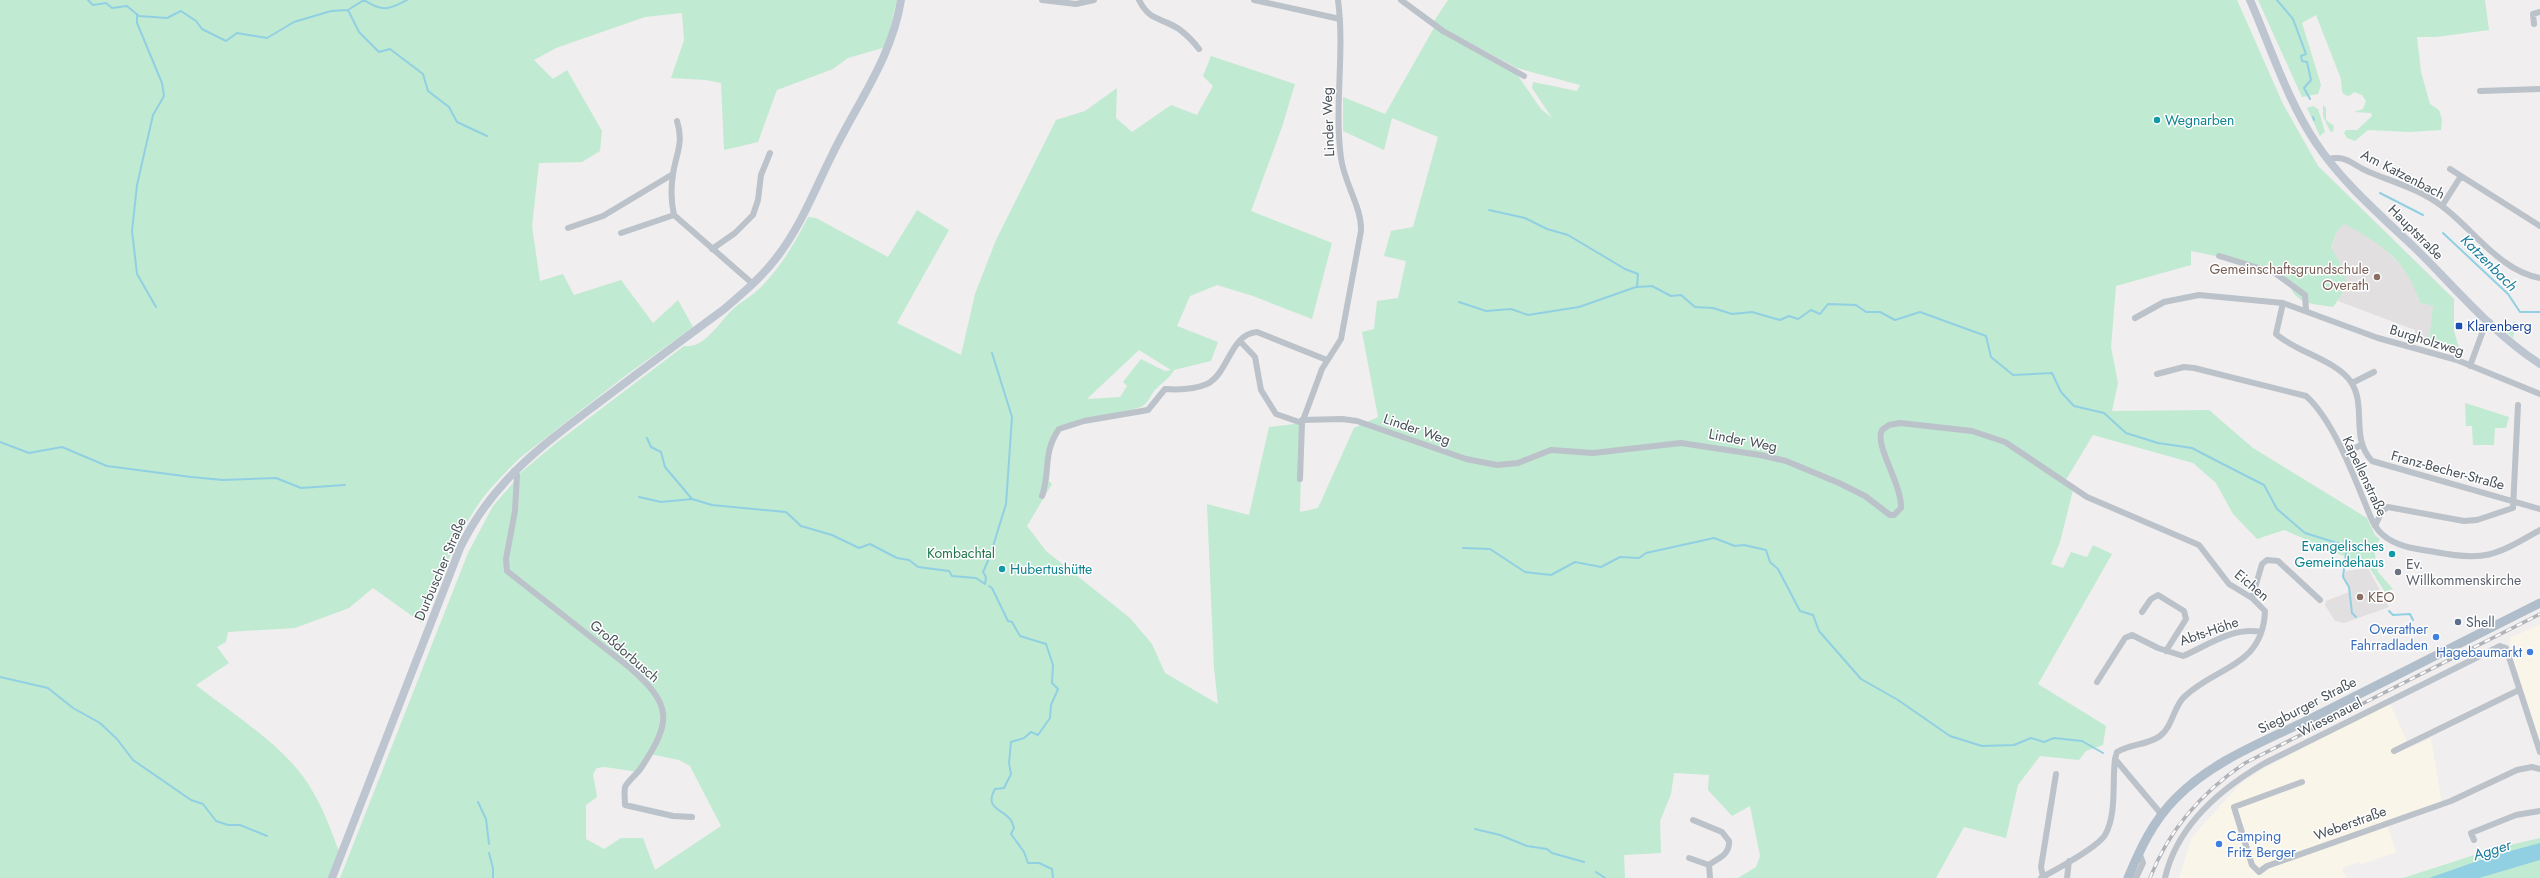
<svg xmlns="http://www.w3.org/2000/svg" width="2540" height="878" font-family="Jost,sans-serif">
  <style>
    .commercial { fill: #faf5e9 }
    .education { fill: #e1dfdf }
    .green { fill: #c0ead1; fill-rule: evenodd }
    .water { fill: #91d0e3 }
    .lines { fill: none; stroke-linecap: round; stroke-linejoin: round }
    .stream { stroke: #91d0e3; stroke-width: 2 }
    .street { stroke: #bbc2c9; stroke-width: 6 }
    .secondary { stroke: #bdc6d0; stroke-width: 8 }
    .primary { stroke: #b0bdca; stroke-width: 9 }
    .rail-casing { stroke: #b1b3b8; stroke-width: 3.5 }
    .rail { stroke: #fff; stroke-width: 2; stroke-dasharray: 6; stroke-linecap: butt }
    .culture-dot { fill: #0f9aa8; stroke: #fff; stroke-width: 1.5 }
    .education-dot { fill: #8d6e63; stroke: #fff; stroke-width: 1.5 }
    .transit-dot { fill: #1a4fb4; stroke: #fff; stroke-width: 1.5 }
    .worship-dot { fill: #6b7280; stroke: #fff; stroke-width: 1.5 }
    .service-dot { fill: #5c6f8a; stroke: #fff; stroke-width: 1.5 }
    .shop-dot { fill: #3f7fe0; stroke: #fff; stroke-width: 1.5 }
    .labels { text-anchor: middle; stroke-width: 3; stroke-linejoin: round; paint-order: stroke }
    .culture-label { font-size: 14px; fill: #0d838f; stroke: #fff; text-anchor: start }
    .street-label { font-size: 14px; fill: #485159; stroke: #fff }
    .education-label { font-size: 14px; fill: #785e54; stroke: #fff; text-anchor: end }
    .transit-label { font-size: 14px; fill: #164399; stroke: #fff; text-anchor: start }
    .park-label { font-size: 14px; fill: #20744b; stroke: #fff }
    .worship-label { font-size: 14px; fill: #5b616d; stroke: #fff; text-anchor: start }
    .service-label { font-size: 14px; fill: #4e5e75; stroke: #fff; text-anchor: start }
    .shop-label { font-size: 14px; fill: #366cbe; stroke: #fff; text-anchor: end }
    .water-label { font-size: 15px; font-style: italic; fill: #1a7d9b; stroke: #fff }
  </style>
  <rect width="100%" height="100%" fill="#f0eeee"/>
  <path class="commercial" d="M2540,624V742L2510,650V638Z
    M2389,702L2410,748L2431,738L2442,804L2387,825L2396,852L2360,865L2359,862L2342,868L2346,878H2179L2192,837L2239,785L2261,770Z"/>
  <path class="education" d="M2344,224L2376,240L2403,268L2414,285L2420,303L2433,306L2429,340L2415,337V330L2338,301L2345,282L2331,249L2337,231Z
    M2368,568L2389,607L2344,623L2335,621L2325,605L2326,601L2349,592L2346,580L2343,577L2346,571Z"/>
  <path class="green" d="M0,0H897L886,47L848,58L833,69L777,90L758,142L724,150L721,83L706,80L671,78L684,40L682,13L645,17L556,48L534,60L553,79L567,70L602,131L600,151L582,162L539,163L532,226L540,281L563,274L574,295L621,280L653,323L678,300L693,327L625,376L521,457C508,470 493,484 482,499C455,536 440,582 422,623L373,588L349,608L295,628L228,632L226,642L217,647L229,663L196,685C235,716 290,749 313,792C324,810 331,831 339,851L328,878H0Z
    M1448,0H2237L2283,104L2318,166L2454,299V331L2460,351L2429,340L2433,306L2420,303C2407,261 2381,243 2344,224L2337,231L2331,248C2346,272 2353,282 2333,307C2315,304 2295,305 2289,283C2261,263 2224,258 2191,251V265L2116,286L2111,347L2118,383L2112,411L2209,410L2253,448L2367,518L2375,535L2380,539L2374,549L2378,572L2393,589L2385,592L2369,567L2284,530L2257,539L2233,514L2216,483L2193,463L2093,435L2064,483L2073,490L2060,542L2051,564L2063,568L2071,552L2087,557L2093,545L2112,554L2038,684L2106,726L2103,745L2086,751L2079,760L2040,756L2018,785L2006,838L1964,827L1936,878H1738L1756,867L1760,856L1750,806L1732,816L1708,790L1709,775L1674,773L1671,794L1660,821L1661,853L1624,855L1625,878H340L468,553L493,506L514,482L518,513L519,474L556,443L684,346C703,349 718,325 729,313C738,303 751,297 760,288C781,267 795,243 808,217L816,218L888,257L917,210L949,230L897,323L961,355L975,294L996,240L1056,120L1085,111L1117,88L1116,118L1132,132L1171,105L1197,115L1213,86L1203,76L1211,56L1295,84L1282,127L1251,211L1332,243L1312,319L1253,296L1217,285L1190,296L1177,326L1218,342L1211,361L1174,370C1169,379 1164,381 1157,388C1150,394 1150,402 1141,407L1059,429L1052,439L1046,479L1052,484L1027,526L1046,551L1130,618L1152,644L1165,673L1218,704L1214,668L1207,504L1249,515L1269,427L1302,423L1300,512L1318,508L1354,428L1378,417L1362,332L1374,329L1377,301L1398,298L1406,261L1384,256L1391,231L1413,227L1438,137L1392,118L1384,150L1343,131V97L1385,114L1434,28L1516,73L1541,109L1552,118L1532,88L1533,82L1577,91L1580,85L1517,68L1444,29L1434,21ZM1139,350L1171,370L1165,371L1141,359L1123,382L1127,386L1120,397L1087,399ZM650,754L679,760L690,766L721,826L655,870L643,838H621L604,849L586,839V805L597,797L593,774L597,768L605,767L638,772Z
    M2258,0H2485L2489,30L2436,37H2417L2421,72L2430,104L2439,110L2442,120L2441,130L2410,132L2368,130L2355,141L2347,138L2344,133L2346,130H2357L2372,116L2371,113L2354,112L2363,109L2366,101L2362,95L2354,92L2349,96L2345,95L2342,92L2341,79L2316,15L2302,23L2321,85L2318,94L2302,97Z
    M2323,105L2326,108V120L2334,126L2333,132L2330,131L2323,116Z
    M2313,106L2318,109L2325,132L2320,136L2307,108Z
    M2515,321L2516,322L2513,338L2502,328L2506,330Z
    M2465,403L2509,417L2506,428H2495L2494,445H2473L2472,426H2466Z
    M2540,838V878H2403L2493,849Z"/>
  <path class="water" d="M2540,843V860L2479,878H2429L2492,856Z"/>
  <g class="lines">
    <path class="stream" d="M88,0L93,5L106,3L112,8L127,6L139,16L167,18L181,11L196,21L202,29L226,41L237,33L267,38L294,22L331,11L348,10L364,0
      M364,0C382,12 389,10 407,0
      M2277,0L2293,19L2306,54L2301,56L2302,61L2307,62L2311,80L2304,88L2310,99
      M348,10L359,32L379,52L390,49L423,74L428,91L449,107L457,122L487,136
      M137,14V23L162,83L164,96L153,115L137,185L132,231L137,274L156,307
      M2313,117L2314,120
      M2380,193L2423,215
      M1489,210L1525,218L1547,229L1568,235L1625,269L1638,274L1637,287L1652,286L1671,296L1681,295L1695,307L1713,308L1732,314L1752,312L1780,320L1789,316L1798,319L1811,310L1820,314L1828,304L1856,305L1866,312H1880L1895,320L1920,312L1986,336L1991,357L2013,375L2052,373L2061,392L2074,406L2104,413L2126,433L2158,443L2192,448L2215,460L2264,485L2277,509L2305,533L2347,546L2343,577L2349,587L2352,613L2356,617
      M2443,233L2508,294L2520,312H2540
      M1459,302L1486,311L1511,309L1528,315L1579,307L1636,287
      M647,438L651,447L661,452L665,467L692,499L712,505L786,512L801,526L832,535L859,548L870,544L897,558L909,560L918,567L949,571L952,576L976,578L985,584L986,577L983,572L990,556L1006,504L1012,417L992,353
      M0,442L29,453L62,447L107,466L191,477L223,480L276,478L301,488L345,485
      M639,497L661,502L692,499
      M1463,548L1490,549L1525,572L1551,575L1575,562L1601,567L1620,557L1639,558L1646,553L1714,538L1735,546L1744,545L1766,550L1770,562L1778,569L1800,611L1813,615L1819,631L1861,679L1898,700L1950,736L1982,746L2014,745L2031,738L2044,742L2054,738L2082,741L2103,753
      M989,586L992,588L1008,621L1012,622L1020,636L1046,644L1053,665L1052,683L1058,689L1051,705L1050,718L1038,735L1031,732L1024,738L1011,742L1009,763L1011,774L1004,788L995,789C984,808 1002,809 1010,819C1012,821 1013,825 1014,828L1011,834L1024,852L1028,863H1039L1052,869L1053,878
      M2389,611L2393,615L2410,614L2413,620
      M0,677L48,688L73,708L100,723L117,739L133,760L191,800L203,804L216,821L228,825H240L267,836
      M478,802L486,819L489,844
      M1475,829L1500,835L1527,846L1547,849L1552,853L1584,862
      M489,853L493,868V878
      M1596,872L1605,878"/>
    <path class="street" d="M1042,0L1076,4L1094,0
      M1139,0C1150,22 1161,17 1179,29C1187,35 1193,41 1199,49
      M1254,0L1340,19
      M1401,0L1443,31L1524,76
      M2534,24L2533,14L2540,12
      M2480,91L2540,89
      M677,121C684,143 676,154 673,174C671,187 671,202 674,215L753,284
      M2328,159C2349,155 2351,165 2369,172C2393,182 2422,190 2443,207C2474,230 2500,271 2540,278
      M2450,169L2540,226
      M2442,206L2461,176
      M568,228L603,216L673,174
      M621,233L674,215
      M712,249L735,233L753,215L758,200L761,175L770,153
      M2219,256L2275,273L2305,295L2306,310
      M2283,303L2276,334C2296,352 2336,360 2351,382C2367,406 2350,438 2372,461L2540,509
      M2135,318L2164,302L2199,295L2283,303L2378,338L2457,360L2540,394
      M1240,341L1255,357L1261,390L1276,414L1302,423
      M2470,366L2484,328L2490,322
      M2157,374L2184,367L2194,368L2306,396C2330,417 2350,466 2362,496C2368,509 2372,526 2383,535C2397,547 2417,549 2435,552C2486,562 2496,555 2540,530
      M2352,383L2374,372
      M1302,420L1342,419L1357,421L1466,459L1497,465L1518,463L1551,450L1593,453L1681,443L1760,455L1786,461L1839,483L1865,496L1890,515H1894L1901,508C1902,484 1874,445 1882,430L1889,425L1900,423L1972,431L2005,442L2087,497L2199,545L2229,584L2252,598L2265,611C2263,667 2216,666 2184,697C2173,708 2173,726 2160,736C2148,745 2130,744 2117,752L2115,759C2112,783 2117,814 2105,835C2097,848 2055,870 2041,878
      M2344,454L2361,445
      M514,471L517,475L515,511L506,559L507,571L629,667C673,705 672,721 641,768C637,774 628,781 625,787C624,792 625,800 625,805L673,816L692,817
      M1300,479L1302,423L1322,369L1341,339L1361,231C1362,207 1344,183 1341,158C1334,106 1345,52 1338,0
      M1042,496C1051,470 1042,454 1059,429L1084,421L1148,410L1165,389C1179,390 1193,390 1207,384C1229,373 1230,334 1257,332L1327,360
      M2375,526L2382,511L2388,507L2464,521L2477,520L2513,508L2518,405
      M2252,598L2262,564L2267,560L2278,561L2320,600
      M2142,612L2151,599L2158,595L2184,611L2186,619L2166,651
      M2097,682L2125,638L2132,635L2158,648L2183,656C2207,646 2233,626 2261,632
      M2394,751L2519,690
      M2115,759L2162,815
      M2302,782L2234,807L2252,865L2259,872L2267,866L2451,801L2517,770L2532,767L2540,769
      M1693,820L1722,832L1729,841C1730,855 1718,858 1709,865
      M2474,840L2471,833L2516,815L2540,811
      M1689,858L1709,865L1710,878
      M2043,877L2041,867L2056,774
      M2067,878L2069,861
      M2136,878L2143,863L2139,852
      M2165,878C2177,825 2220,789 2265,763L2500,646L2506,648L2540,752"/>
    <path class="secondary" d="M2250,0C2271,48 2287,100 2316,143C2344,185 2384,218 2420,253C2458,291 2495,335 2540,364
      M332,878L460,548C493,480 543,445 601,401C642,370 682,340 723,310C743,293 762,277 777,257C801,226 815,189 832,155C857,103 892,58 901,0"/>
    <path class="primary" d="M2128,878C2140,849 2153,821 2176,798C2212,761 2265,741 2310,719C2387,680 2464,642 2540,603"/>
    <defs>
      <path id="rail" d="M2150,878C2169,829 2202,792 2245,763L2540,614"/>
    </defs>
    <use href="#rail" class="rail-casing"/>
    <use href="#rail" class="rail"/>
  </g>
  <g class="culture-dot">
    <circle cx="2157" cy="120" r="4"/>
    <circle cx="2392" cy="554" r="4"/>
    <circle cx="1002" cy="569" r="4"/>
  </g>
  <g class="education-dot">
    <circle cx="2377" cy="277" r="4"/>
    <circle cx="2360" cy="597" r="4"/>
  </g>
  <rect class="transit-dot" x="2455" y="322" width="8" height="8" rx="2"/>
  <circle class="worship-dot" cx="2398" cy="572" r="4"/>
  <circle class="service-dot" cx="2458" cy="622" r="4"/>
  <g class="shop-dot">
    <circle cx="2436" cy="637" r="4"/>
    <circle cx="2530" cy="652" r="4"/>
    <circle cx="2219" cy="844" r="4"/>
  </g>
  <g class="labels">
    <g class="culture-label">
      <text x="2165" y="125">Wegnarben</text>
      <text x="2384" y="551" text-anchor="end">Evangelisches<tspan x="2384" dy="16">Gemeindehaus</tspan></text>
      <text x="1010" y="574">Hubertushütte</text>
    </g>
    <g class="street-label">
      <text transform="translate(1328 122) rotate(-92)" y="5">Linder Weg</text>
      <text transform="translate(2403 174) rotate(27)" y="5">Am Katzenbach</text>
      <text transform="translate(2416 232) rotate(45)" y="5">Hauptstraße</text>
      <text transform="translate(2427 340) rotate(17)" y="5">Burgholzweg</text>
      <text transform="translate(1417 429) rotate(19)" y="5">Linder Weg</text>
      <text transform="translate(1743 440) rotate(11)" y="5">Linder Weg</text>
      <text transform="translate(2448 470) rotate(15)" y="5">Franz-Becher-Straße</text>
      <text transform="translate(2365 476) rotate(65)" y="5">Kapellenstraße</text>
      <text transform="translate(440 569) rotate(-67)" y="5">Durbuscher Straße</text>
      <text transform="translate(2252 585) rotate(40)" y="5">Eichen</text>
      <text transform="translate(2209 631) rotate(-19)" y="5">Abts-Höhe</text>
      <text transform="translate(625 651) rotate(41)" y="5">Großdorbusch</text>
      <text transform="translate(2307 705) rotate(-27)" y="5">Siegburger Straße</text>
      <text transform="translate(2330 717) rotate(-27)" y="5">Wiesenauel</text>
      <text transform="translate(2350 823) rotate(-20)" y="5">Weberstraße</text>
    </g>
    <g class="education-label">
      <text x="2369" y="274">Gemeinschaftsgrundschule<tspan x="2369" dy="16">Overath</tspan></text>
      <text x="2368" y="602" text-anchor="start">KEO</text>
    </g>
    <g class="transit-label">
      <text x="2467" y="331">Klarenberg</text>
    </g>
    <g class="park-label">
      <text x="961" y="558">Kombachtal</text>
    </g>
    <g class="worship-label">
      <text x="2406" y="569">Ev.<tspan x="2406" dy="16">Willkommenskirche</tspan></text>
    </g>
    <g class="service-label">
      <text x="2466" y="627">Shell</text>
    </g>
    <g class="shop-label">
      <text x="2428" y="634">Overather<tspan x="2428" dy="16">Fahrradladen</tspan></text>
      <text x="2522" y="657">Hagebaumarkt</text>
      <text x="2227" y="841" text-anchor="start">Camping<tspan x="2227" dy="16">Fritz Berger</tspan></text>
    </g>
    <g class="water-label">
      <text transform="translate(2489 263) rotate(45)" y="5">Katzenbach</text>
      <text transform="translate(2492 850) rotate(-17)" y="5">Agger</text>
    </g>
  </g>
</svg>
